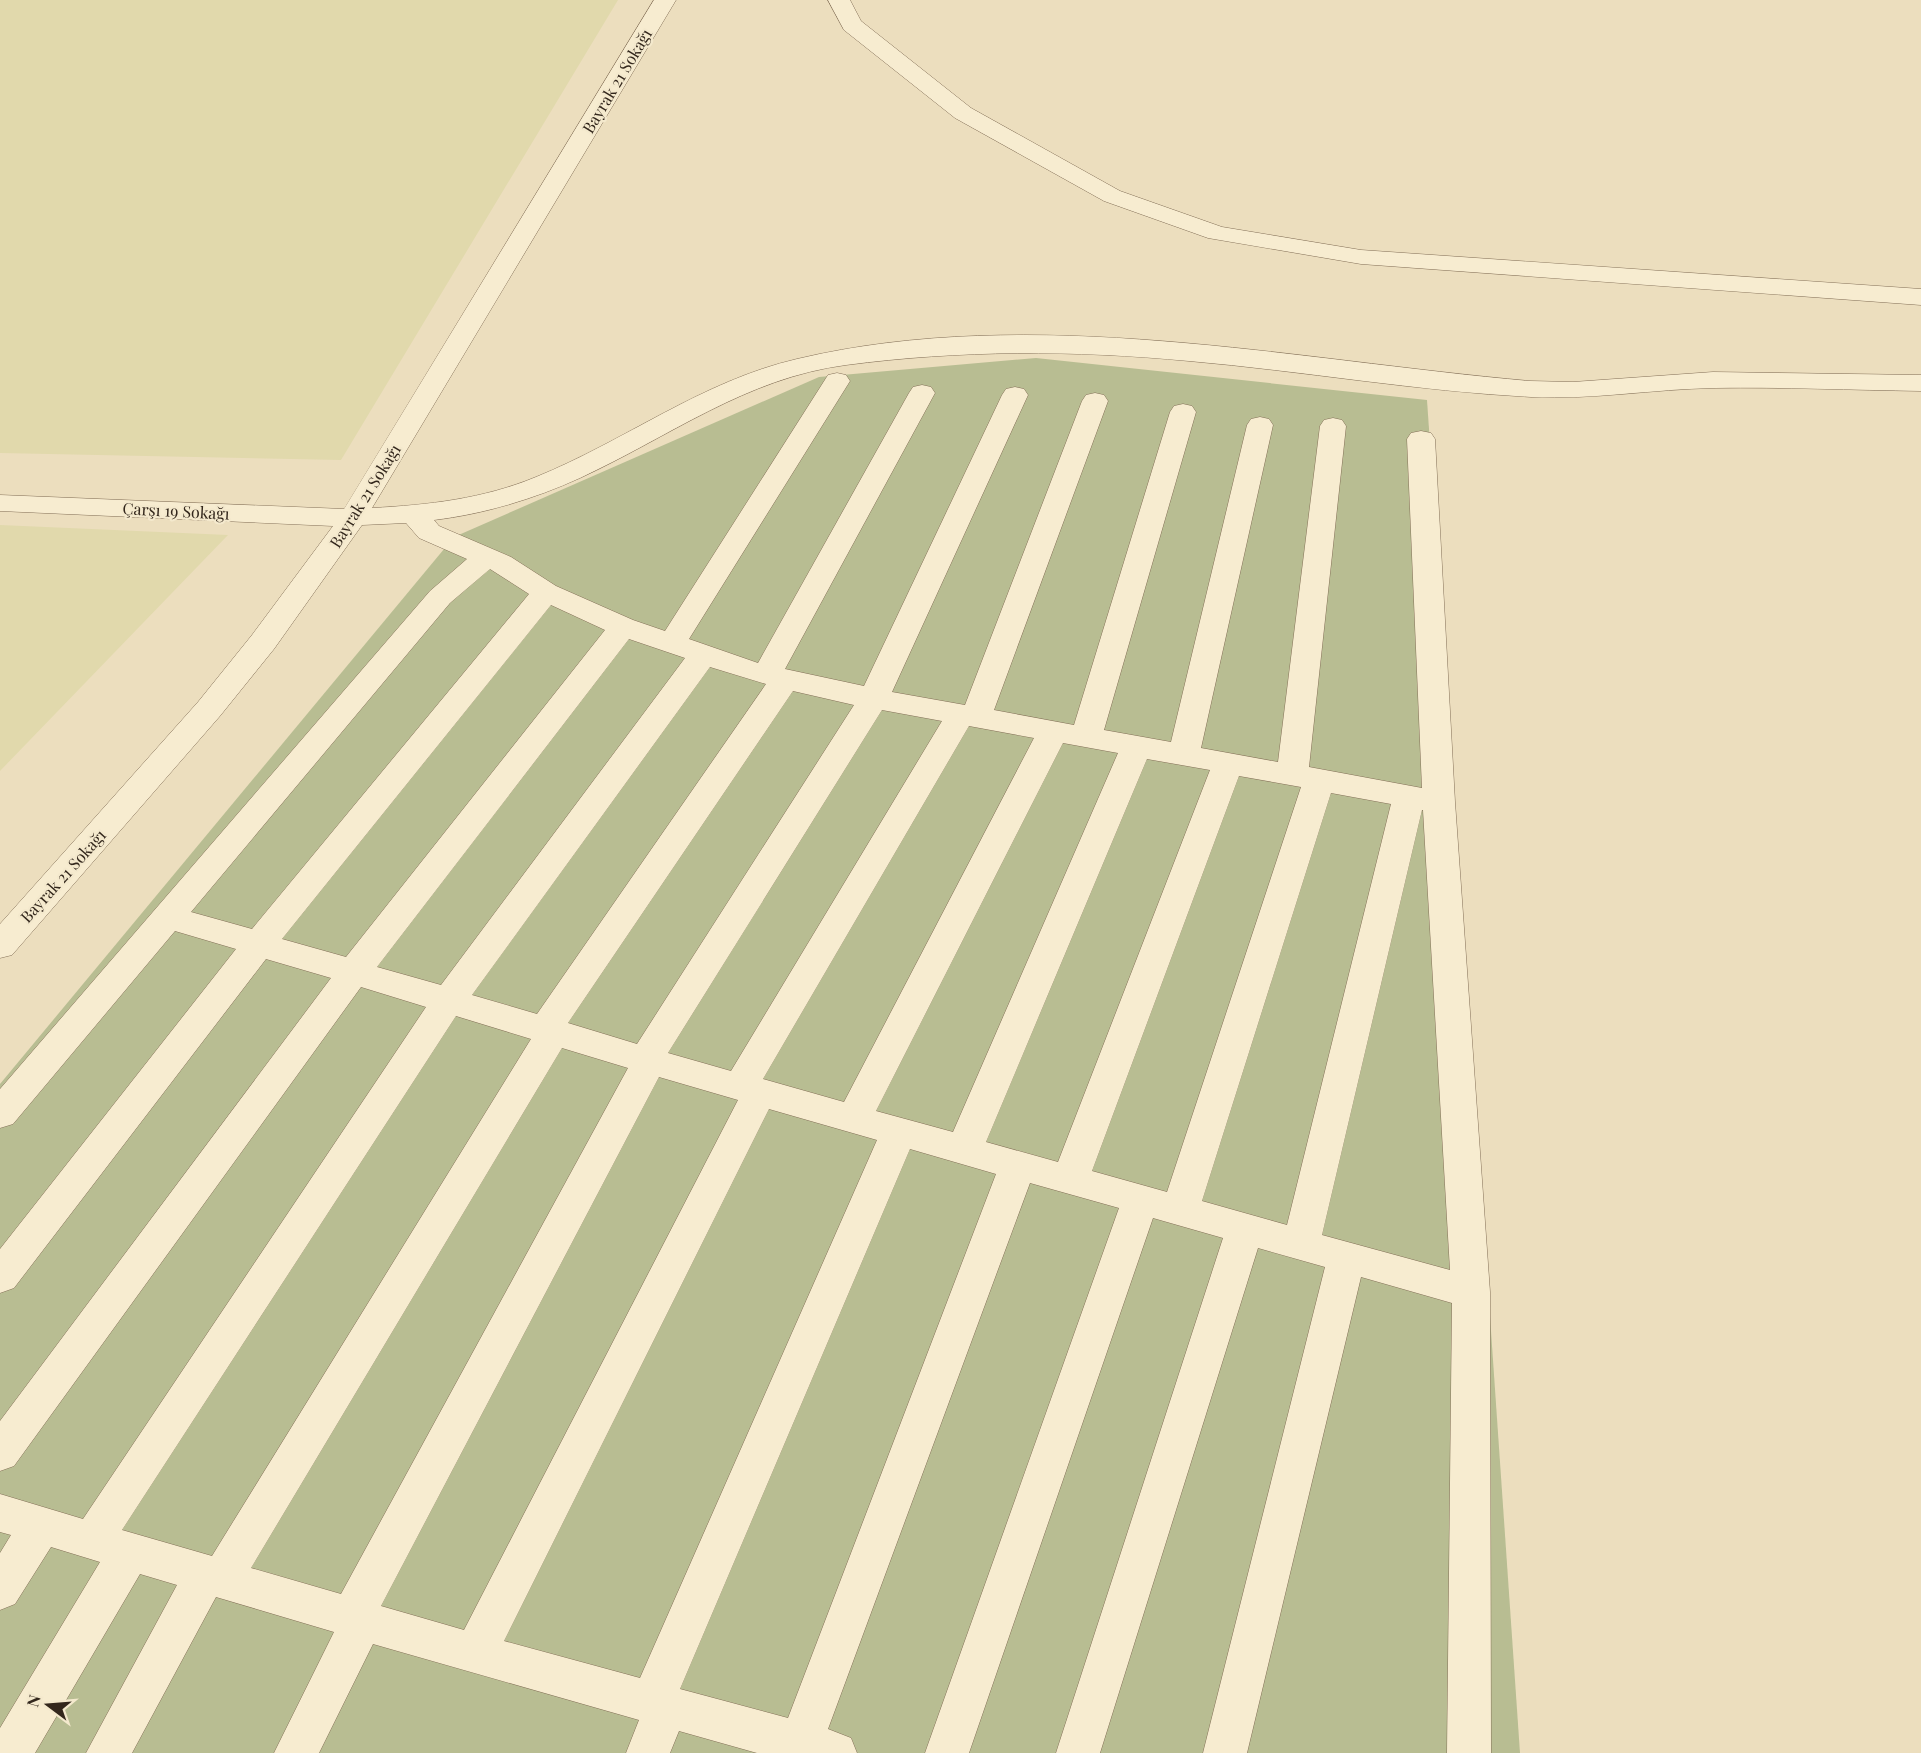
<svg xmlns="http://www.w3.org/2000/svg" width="1921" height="1753" font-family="'Playfair Display',serif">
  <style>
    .farmland { fill: #e1d9ac }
    .cemetery { fill: #b8bd92 }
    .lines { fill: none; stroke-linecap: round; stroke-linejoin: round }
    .minor-casing { stroke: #836f57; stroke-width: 1 }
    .minor { fill: #f7ecd0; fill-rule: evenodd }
    .labels { text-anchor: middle; stroke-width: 4.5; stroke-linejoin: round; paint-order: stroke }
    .street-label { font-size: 16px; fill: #33271c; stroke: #f4e9cd }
  </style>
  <rect width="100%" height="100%" fill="#ecdebe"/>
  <path class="farmland" d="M0,0H618L341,460L0,453Z
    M0,525L228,535L0,771Z"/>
  <path class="cemetery" d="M1036,358L1427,400L1520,1753H0V1084L454,537L819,377Z"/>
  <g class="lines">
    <defs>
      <path id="minor" d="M654,0H676L372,508C428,505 483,499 536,477C625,441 702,381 797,359C1033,303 1292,360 1530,381L1573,382L1713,372L1921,375V391C1852,390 1783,387 1715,388C1653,389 1593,400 1531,397C1417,391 1303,371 1189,361C1074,350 960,350 846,365C746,378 669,437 580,478C534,499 484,514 434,520L439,526L511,557L556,586L633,620L665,631L828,375L837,373L846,375L850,381L689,639L758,663L909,393L913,387L922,385L931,387L935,393L785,669L864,686L1002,395L1006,389L1015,387L1024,389L1028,395L892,692L965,705L1082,401L1086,395L1095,393L1104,395L1108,401L994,710L1074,725L1170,412L1174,406L1183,404L1192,406L1196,412L1104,730L1171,742L1247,425L1251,419L1260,417L1269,419L1273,425L1201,748L1278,762L1320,426L1324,420L1333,418L1342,420L1346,426L1309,767L1422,788L1407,439L1411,433L1421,431L1431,433L1435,439L1455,802L1490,1292L1491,1753H1447L1452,1303L1361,1277L1247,1753H1203L1325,1267L1258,1248L1100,1753H1056L1223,1238L1153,1218L969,1753H925L1119,1208L1030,1183L828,1729L851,1738L857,1753H757L679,1731L670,1753H626L639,1720L373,1644L319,1753H274L334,1632L216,1597L132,1753H86L177,1585L140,1574L35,1753H0V1728L100,1562L51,1547L15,1604L0,1610V1553L11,1535L0,1532V1494L83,1519L426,1007L361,987L14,1466L0,1471V1421L331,978L266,959L14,1288L0,1293V1249L236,949L175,931L13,1124L0,1128V1089L430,591L467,559L419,538L406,523L362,525L274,649L220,716L12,955L0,958V924L198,702L252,635L333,526L0,511V495L344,509ZM490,569L529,594L252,929L191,912L450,603ZM551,605L605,630L346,957L282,939ZM629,639L685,658L441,985L377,967ZM710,667L766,684L537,1014L472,995ZM793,691L854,705L637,1044L568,1023ZM882,710L942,721L731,1071L668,1053ZM969,726L1034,738L844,1102L763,1079ZM1063,743L1118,753L953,1132L876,1111ZM1147,759L1210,770L1058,1162L986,1142ZM1239,776L1301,787L1167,1192L1092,1171ZM1331,793L1391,804L1287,1225L1202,1201ZM1422,810H1423L1450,1270L1322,1235ZM456,1016L531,1039L212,1556L122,1530ZM562,1048L628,1068L341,1594L251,1568ZM659,1077L738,1100L464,1630L381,1606ZM769,1109L877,1140L640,1678L504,1641ZM910,1149L996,1174L788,1718L680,1689Z
        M828,0H850L861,21L971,108L1120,191L1222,227L1361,250L1921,289V305L1361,264L1208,238L1104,201L955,118L844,30Z"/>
    </defs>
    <use href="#minor" class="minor-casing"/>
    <use href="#minor" class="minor"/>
  </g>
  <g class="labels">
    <g class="street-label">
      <text transform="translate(617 81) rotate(-59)" y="6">Bayrak 21 Sokağı</text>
      <text transform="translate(365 496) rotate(-58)" y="6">Bayrak 21 Sokağı</text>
      <text transform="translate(176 511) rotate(3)" y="6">Çarşı 19 Sokağı</text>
      <text transform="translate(63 876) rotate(-48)" y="6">Bayrak 21 Sokağı</text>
    </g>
  </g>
  <g transform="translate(48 1705) rotate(286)" stroke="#f4e9cd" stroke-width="4.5" paint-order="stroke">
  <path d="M0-4.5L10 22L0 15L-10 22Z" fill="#33271c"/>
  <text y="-9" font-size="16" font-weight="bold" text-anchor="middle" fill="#33271c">N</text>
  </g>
</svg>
